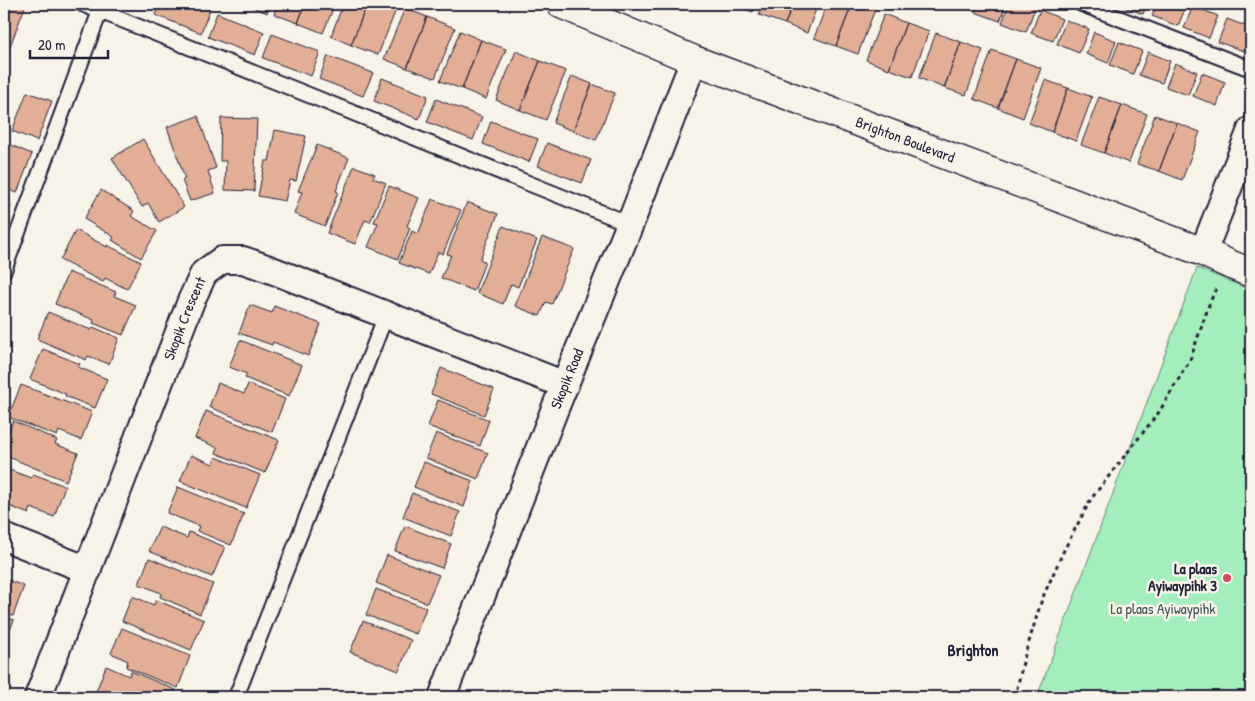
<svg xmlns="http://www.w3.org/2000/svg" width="1255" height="701" font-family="'Patrick Hand',sans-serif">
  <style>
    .green { fill: #a4edbc; stroke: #63887c }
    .building { fill: #e2ae96; stroke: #22223b }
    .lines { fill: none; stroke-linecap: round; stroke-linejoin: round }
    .lane-casing { stroke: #22223b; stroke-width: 18 }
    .street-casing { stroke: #22223b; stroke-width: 30 }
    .secondary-casing { stroke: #22223b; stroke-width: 31 }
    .path { stroke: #22223b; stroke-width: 3; stroke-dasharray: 4 4; stroke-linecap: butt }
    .lane { stroke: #f7f3e8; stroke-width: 14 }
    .street { stroke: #f7f3e8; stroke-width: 26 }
    .secondary { stroke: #f7f3e8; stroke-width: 28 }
    .poi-dot { fill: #d1495b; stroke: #f7f3e8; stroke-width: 2 }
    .labels { text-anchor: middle; stroke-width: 5; stroke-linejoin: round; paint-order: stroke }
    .street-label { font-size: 15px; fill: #22223b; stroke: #f7f3e8 }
    .poi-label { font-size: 15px; font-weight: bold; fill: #22223b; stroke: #f7f3e8; text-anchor: end }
    .park-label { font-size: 15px; fill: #42555b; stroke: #f7f3e8 }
    .neighbourhood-label { font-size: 16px; font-weight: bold; fill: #22223b; stroke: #f7f3e8 }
  </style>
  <rect width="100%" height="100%" fill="#f7f3e8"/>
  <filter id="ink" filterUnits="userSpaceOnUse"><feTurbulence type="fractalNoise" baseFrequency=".02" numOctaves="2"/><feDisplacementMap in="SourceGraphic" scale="10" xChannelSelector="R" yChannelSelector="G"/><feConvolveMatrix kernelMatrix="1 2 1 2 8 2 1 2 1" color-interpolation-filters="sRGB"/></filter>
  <g filter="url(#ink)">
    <path class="green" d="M1197,268L1251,290V697H1037Z"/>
    <path class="building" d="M4,4H26L4,62Z
      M159,4H196L210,9L201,33L155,15Z
      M245,4H271L267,13Z
      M278,4H305L298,23L274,14Z
      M305,4H335L323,33L298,23Z
      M343,4H367L351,45L331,36Z
      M367,4H389L397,7L378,55L351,45Z
      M730,4H756L753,12Z
      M763,4H793L785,24L759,15Z
      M793,4H818L807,33L785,24Z
      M827,4H852L836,46L814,38Z
      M852,4H877L858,54L836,46Z
      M957,4H974L972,9Z
      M978,4H1006L1000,21L975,12Z
      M1009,4H1023L1035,8L1026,32L1002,23Z
      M1116,4H1147L1143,14Z
      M1157,4H1187L1178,26L1152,16Z
      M1193,6L1218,16L1209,38L1184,28Z
      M405,8L427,17L407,68L384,59Z
      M1040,10L1062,19L1053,41L1031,33Z
      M217,13L264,32L255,55L208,37Z
      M884,14L906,23L889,69L866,60Z
      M427,17L455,28L435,78L407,68Z
      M1227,19L1251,28V32L1244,51L1218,42Z
      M1066,20L1089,29L1079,53L1057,44Z
      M906,23L929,31L912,77L889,69Z
      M460,31L481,40L462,89L440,81Z
      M1094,32L1116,41L1108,63L1086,54Z
      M936,33L961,42L944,88L919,78Z
      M272,34L320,52L311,76L263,58Z
      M481,40L506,49L486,99L462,89Z
      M961,42L983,50L966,95L944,88Z
      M1119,42L1142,51L1133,74L1110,65Z
      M992,50L1016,59L998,108L974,99Z
      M516,51L540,61L520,110L496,100Z
      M1148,52L1170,61L1162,83L1139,75Z
      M328,56L373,73L363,96L319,79Z
      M1016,59L1041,68L1023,118L998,108Z
      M540,61L566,71L546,120L520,110Z
      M1175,63L1197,72L1188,95L1166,87Z
      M1202,73L1225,82L1217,106L1193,96Z
      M572,76L592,84L573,131L553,123Z
      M382,78L428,96L419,119L374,101Z
      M1045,80L1068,88L1052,132L1029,123Z
      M592,84L615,93L596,140L573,131Z
      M1068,88L1092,97L1076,141L1052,132Z
      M27,92L52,101L37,141L12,131Z
      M1099,97L1122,105L1104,153L1081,145Z
      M436,99L482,117L473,140L427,122Z
      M1122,105L1147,114L1129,163L1104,153Z
      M1155,115L1177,123L1159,171L1137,164Z
      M198,116L216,168L208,171L215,193L190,201L182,180L185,179L167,127Z
      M221,118L257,119L254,191L225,190L226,161H220Z
      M491,121L538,139L529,162L483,144Z
      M1177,123L1200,132L1182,180L1159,171Z
      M275,130L306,136L296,181L290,180L285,201L258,196L265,161H269Z
      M143,139L184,207L159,222L148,203L142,207L112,158Z
      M6,143L32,154L17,193L4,188V148Z
      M547,143L591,160L582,183L538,166Z
      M317,145L349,158L336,191L338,192L325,226L294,214L302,192L298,191Z
      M354,166L375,174L373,178L386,183L370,222L365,220L355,244L327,233Z
      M389,186L419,198L407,226L410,228L398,259L368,247L378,223L374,222Z
      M101,190L134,211L131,216L157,231L141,258L112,240L114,237L84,219Z
      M432,199L461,210L443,254L438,252L429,274L399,263L412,231L418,234Z
      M467,202L498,214L480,259L485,262L474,291L441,278L451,255L447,254Z
      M4,204L11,206L4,224Z
      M503,226L537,240L518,287L511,284L503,304L477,293Z
      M76,230L107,247V245L141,262L127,289L105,278L103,282L60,260Z
      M542,237L574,249L552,304L546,302L540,316L515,306Z
      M68,272L116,292L114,296L136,305L123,335L93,323L94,320L55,304Z
      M250,305L272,313L274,306L321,324L308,356L273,342L272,345L239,333Z
      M48,312L91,330L93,327L119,338L109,364L88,356L86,360L37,339Z
      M240,340L302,365L289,396L245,378L247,374L229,367Z
      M43,349L80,364L78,367L107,379L95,408L65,396L66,394L30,379Z
      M441,368L494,389L484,415L431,394Z
      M218,383L244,394L248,384L285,399L272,432L209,407Z
      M21,385L92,412L81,440L59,431L57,436L8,417Z
      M438,400L489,420L480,446L428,426Z
      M206,411L279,440L265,473L216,453L218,448L195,438Z
      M13,421L57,440L55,444L78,453L66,481L4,455V443Z
      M436,433L488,453L478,479L426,458Z
      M191,455L213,464L216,457L260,475L246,508L180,481Z
      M424,462L473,481L464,507L414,487Z
      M4,468L31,478L33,474L65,486L54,517L31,508L29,514L4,504Z
      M178,487L244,514L231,545L197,531L199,526L167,513Z
      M412,493L460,512L451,536L403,517Z
      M405,526L451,544L442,568L395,551Z
      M160,527L187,538L189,532L225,547L212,577L149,551Z
      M387,555L439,575L427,603L376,583Z
      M149,558L213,584L200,614L160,597L161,593L139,584Z
      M4,579L24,586L13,616L4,613Z
      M376,589L426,608L416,634L366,615Z
      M132,596L154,605L156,600L204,620L191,650L122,621Z
      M4,616L14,620L4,645Z
      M363,621L411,640L399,671L350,652Z
      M122,628L190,656L178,688L126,667L128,661L111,653Z
      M106,666L129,676L131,671L176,690L173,697H102L95,694Z"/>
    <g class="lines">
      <defs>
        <path id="lane" d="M82,4L630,224
          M1082,4L1251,69
          M4,270L100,11
          M236,697L386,315"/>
        <g id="street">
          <path d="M1203,252L1251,130"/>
          <path d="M4,537L88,570"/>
          <path id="s1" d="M38,697L191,301L204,273L222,260H243L269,269L565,385"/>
          <path id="s2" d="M442,697L554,411L630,224L694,60"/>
        </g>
        <g id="secondary">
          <path id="s3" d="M561,4L694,60L1203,252L1229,264L1251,273"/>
        </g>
      </defs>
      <use href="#lane" class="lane-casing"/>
      <use href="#street" class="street-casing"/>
      <use href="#secondary" class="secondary-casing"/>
      <path class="path" d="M1015,697L1024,658L1042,599L1064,550L1091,499L1159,412L1190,360L1210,302L1217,287"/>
      <use href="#lane" class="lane"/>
      <use href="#street" class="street"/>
      <use href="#secondary" class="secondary"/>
    </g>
  </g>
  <circle class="poi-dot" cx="1227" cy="578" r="5"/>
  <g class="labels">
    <g class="street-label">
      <text dy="5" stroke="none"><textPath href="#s3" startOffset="370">Brighton Boulevard</textPath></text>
      <text dy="5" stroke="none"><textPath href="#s1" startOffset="406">Skopik Crescent</textPath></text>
      <text dy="5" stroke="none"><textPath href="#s2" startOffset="342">Skopik Road</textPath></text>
    </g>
    <g class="poi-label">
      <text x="1217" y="574">La plaas<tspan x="1217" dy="17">Ayiwaypihk 3</tspan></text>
    </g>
    <g class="park-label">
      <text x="1163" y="614">La plaas Ayiwaypihk</text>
    </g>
    <g class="neighbourhood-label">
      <text x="973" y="656">Brighton</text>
    </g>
  </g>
  <rect width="1255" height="701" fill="none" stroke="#f7f3e8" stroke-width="20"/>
  <rect x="10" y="10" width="1235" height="681" fill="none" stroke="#22223b" stroke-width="2" filter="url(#ink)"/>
  <path d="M30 50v8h78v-8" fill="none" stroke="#22223b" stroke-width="2.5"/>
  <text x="38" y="50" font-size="15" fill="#22223b" stroke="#f7f3e8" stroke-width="4" paint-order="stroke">20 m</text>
</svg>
